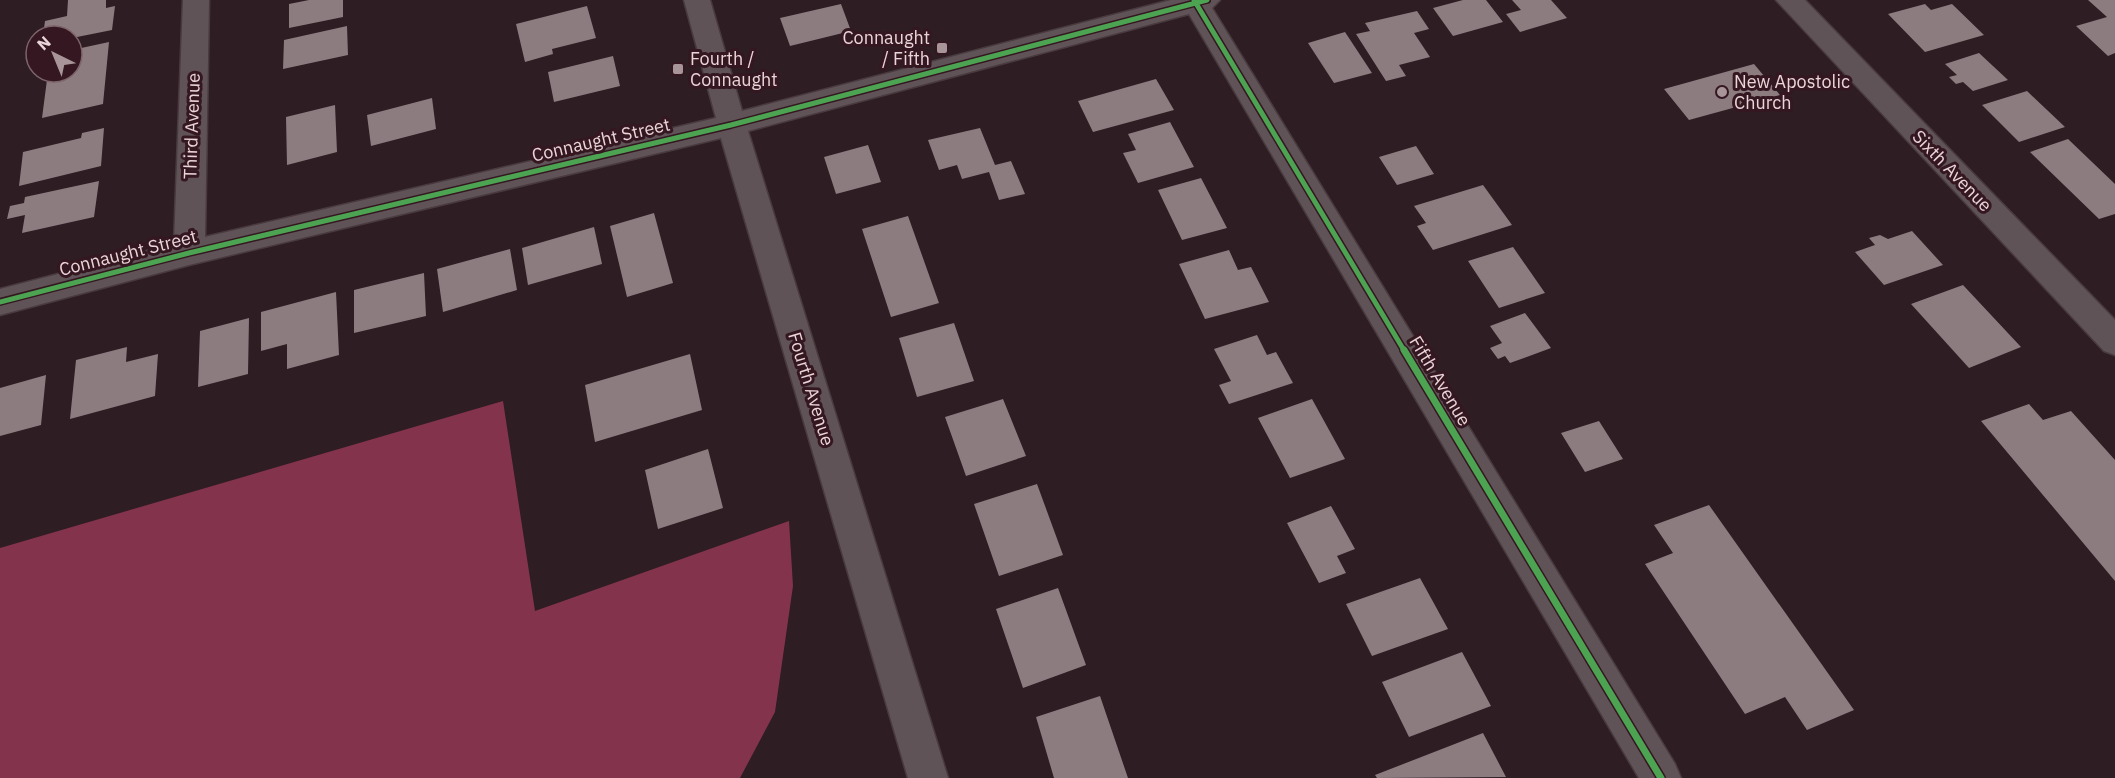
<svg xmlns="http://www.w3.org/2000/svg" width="2115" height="778" font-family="'IBM Plex Sans',sans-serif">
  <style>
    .forest { fill: #84334d }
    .building { fill: #8c7c80 }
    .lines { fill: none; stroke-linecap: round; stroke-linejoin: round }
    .minor-casing { stroke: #483a3e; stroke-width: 3 }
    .minor { fill: #605357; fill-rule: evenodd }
    .cycleway-far1-casing { stroke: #341720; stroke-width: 8 }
    .cycleway-casing { stroke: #341720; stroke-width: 10 }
    .cycleway-far1 { stroke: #4ca352; stroke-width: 5 }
    .cycleway { stroke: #4ca352; stroke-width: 7 }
    .poi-dot { fill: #a89599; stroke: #341720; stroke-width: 2 }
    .labels { text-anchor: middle; stroke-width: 6; stroke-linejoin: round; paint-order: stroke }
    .poi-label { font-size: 18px; fill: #ead5d9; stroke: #341720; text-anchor: start }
    .street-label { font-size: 18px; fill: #ead5d9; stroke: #341720 }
  </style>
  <rect width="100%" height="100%" fill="#2e1d23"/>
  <path class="forest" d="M503,401L535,611L789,521L793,586L775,712L740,778H0V548Z"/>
  <path class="building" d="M68,0H106V8L115,6L112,30L72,38V36H43L45,21L67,16Z
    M309,0H343V17L289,28V4Z
    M1463,0H1486L1503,22L1453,36L1433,8Z
    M1512,0H1551L1567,18L1520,32L1506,14L1521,10Z
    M2088,0H2115V53L2108,56L2076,26L2107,17Z
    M841,4L851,31L790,46L780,18Z
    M1925,4L1931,10L1952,4L1984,35L1925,52L1888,14Z
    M587,6L596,38L552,49L553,54L525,62L516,24Z
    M1417,11L1429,29L1414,33L1430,57L1399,65L1406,76L1386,81L1356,34L1370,31L1365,23Z
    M347,26L348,55L283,69L284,40Z
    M1345,32L1372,73L1334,83L1308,43Z
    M109,42L103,104L42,118L48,72H72V50Z
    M1979,53L2008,80L1973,91L1963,82L1956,84L1949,77L1957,75L1945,64Z
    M613,56L620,86L554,102L548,72Z
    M1754,64L1780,95L1689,120L1664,89Z
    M1156,79L1174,110L1093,132L1078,101Z
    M2027,91L2065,127L2019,142L1982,105Z
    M432,98L436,129L371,146L367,115Z
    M335,105L337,152L287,165L286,117Z
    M1170,122L1194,167L1138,183L1123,153L1136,150L1128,134Z
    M104,128L101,166L19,186L23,152L81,138L82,133Z
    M980,128L995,165L1011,161L1025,194L999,200L989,172L962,179L957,165L939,170L928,140Z
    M2068,139L2115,184V214L2099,219L2030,152Z
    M868,145L881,182L836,194L824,157Z
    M1416,146L1434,174L1397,185L1379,157Z
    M1201,178L1227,228L1182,240L1158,190Z
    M99,181L94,217L22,233L25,215L7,219L10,206L24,203L25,197Z
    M1483,185L1512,225L1433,250L1417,226L1426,223L1414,206Z
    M654,213L673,283L627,297L610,226Z
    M908,216L939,303L891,317L862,229Z
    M594,227L602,264L528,285L522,248Z
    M1912,231L1943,265L1884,285L1855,252L1875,245L1869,238L1880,235L1888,239Z
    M1513,247L1545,293L1499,308L1468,261Z
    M510,249L517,290L443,312L437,269Z
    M1229,250L1238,270L1251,267L1269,302L1205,319L1179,264Z
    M424,273L426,316L354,333V290Z
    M1963,285L2021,347L1969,368L1911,304Z
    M336,292L339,355L287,369V344L261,351V312Z
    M1525,313L1551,348L1510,363L1505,356L1498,359L1490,348L1502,343L1490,326Z
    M249,318L248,374L198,387L200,331Z
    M954,323L974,381L917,397L899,338Z
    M1257,335L1267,355L1276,352L1293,383L1229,404L1219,385L1231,381L1214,349Z
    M127,347L126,362L158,354L155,396L70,419L76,360Z
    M690,354L702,410L595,442L585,385Z
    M46,375L41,425L0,436V388Z
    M1003,399L1026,456L966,476L945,417Z
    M1312,399L1345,459L1290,478L1258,418Z
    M2029,404L2043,420L2071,411L2115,460V581L1981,421Z
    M1599,421L1623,459L1585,472L1561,433Z
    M708,449L723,508L658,529L645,470Z
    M1037,484L1063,555L999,576L974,504Z
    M1709,505L1854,710L1807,730L1785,697L1745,714L1645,564L1673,553L1654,525Z
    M1331,506L1355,549L1337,556L1346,573L1319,583L1287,523Z
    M1420,578L1448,629L1372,656L1346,604Z
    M1058,588L1086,665L1023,688L996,609Z
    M1462,652L1491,706L1409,737L1382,682Z
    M1100,696L1128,778H1054L1036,717Z
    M1483,733L1506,777L1377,778L1375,775Z"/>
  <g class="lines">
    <defs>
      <path id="minor" d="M183,0H209L205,237L716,118L684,0H710L742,111L1171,0H1220L1212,8L1675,764L1681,778H1639L1189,14L748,131L948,778H908L721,138L189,265L0,315V289L174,244Z
        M1776,0H1805L2115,320V355L2104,351Z"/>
    </defs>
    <use href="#minor" class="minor-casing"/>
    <use href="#minor" class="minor"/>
    <defs>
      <path id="cycleway-far1" d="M1194,0L1405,352
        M0,302L189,253L731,125L1207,0"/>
      <path id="cycleway" d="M1404,350L1661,778"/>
    </defs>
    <use href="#cycleway-far1" class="cycleway-far1-casing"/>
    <use href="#cycleway" class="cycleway-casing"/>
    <use href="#cycleway-far1" class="cycleway-far1"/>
    <use href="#cycleway" class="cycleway"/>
  </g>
  <g class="poi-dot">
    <rect x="936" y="42" width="12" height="12" rx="3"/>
    <rect x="672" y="63" width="12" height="12" rx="3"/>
    <circle cx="1722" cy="92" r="6"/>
  </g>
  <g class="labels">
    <g class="poi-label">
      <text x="930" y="44" text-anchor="end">Connaught<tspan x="930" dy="21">/ Fifth</tspan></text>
      <text x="690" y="65">Fourth /<tspan x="690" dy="21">Connaught</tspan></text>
      <text x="1734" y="88">New Apostolic<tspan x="1734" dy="21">Church</tspan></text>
    </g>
    <g class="street-label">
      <text transform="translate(192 126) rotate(-88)" y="6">Third Avenue</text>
      <text transform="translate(601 140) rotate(-13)" y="6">Connaught Street</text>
      <text transform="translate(1952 171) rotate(46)" y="6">Sixth Avenue</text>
      <text transform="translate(128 253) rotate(-14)" y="6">Connaught Street</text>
      <text transform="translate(1440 381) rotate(59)" y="6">Fifth Avenue</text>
      <text transform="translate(811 389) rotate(73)" y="6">Fourth Avenue</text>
    </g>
  </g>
  <g transform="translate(54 54) rotate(317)"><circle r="28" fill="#341720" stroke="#7d636a" stroke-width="1.5"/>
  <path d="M0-4.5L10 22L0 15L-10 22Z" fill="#a89599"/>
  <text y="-9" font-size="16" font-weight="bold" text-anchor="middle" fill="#ead5d9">N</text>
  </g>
</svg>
